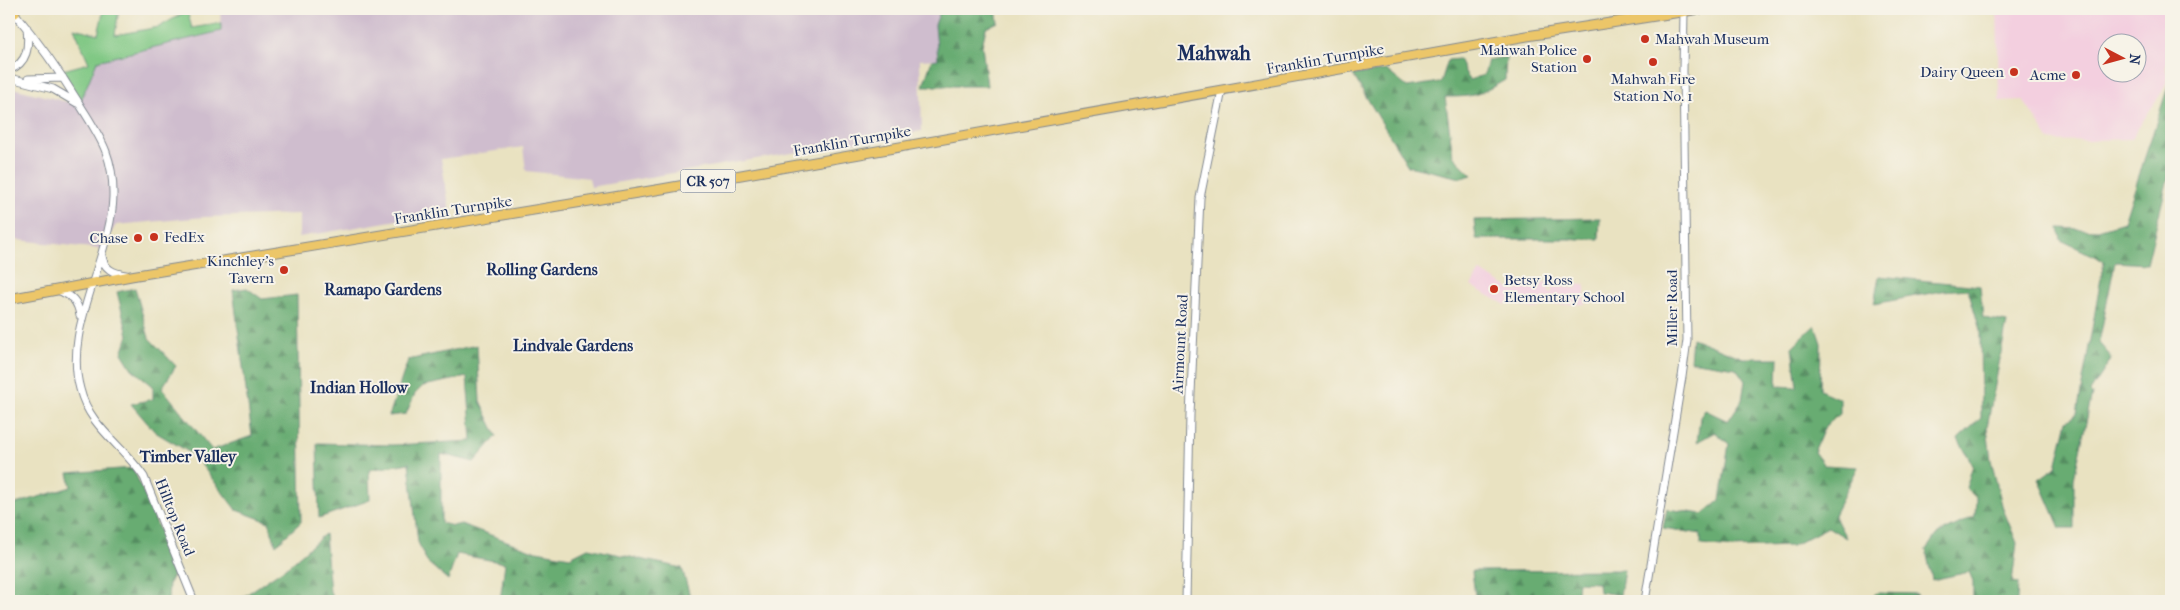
<svg xmlns="http://www.w3.org/2000/svg" width="2180" height="610" font-family="'IM FELL French Canon',serif">
  <style>
    .built { fill: #f3cfdf; fill-rule: evenodd }
    .industrial { fill: #cfbdce }
    .green { fill: #80c884; stroke: #4e7c71 }
    .forest { fill: url(#forest-firs); stroke: #426e68 }
    .lines { fill: none; stroke-linecap: round; stroke-linejoin: round }
    .tertiary-casing { stroke: #828890; stroke-width: 9 }
    .primary-casing { stroke: #828890; stroke-width: 11 }
    .trunk-casing { stroke: #828890; stroke-width: 11 }
    .tertiary { stroke: #fff; stroke-width: 7 }
    .primary { stroke: #ecc669; stroke-width: 9 }
    .trunk { stroke: #ecc669; stroke-width: 9 }
    .poi-dot { fill: #c8321e; stroke: #f7f3e8; stroke-width: 2 }
    .labels { text-anchor: middle; stroke-width: 4; stroke-linejoin: round; paint-order: stroke }
    .shield { fill: #f7f3e8; stroke: #5d6a87; stroke-width: 1 }
    .shield-label { font-size: 14px; font-weight: bold; fill: #1b2f5e }
    .poi-label { font-size: 15px; fill: #1b2f5e; stroke: #f7f3e8; text-anchor: end }
    .street-label { font-size: 15px; fill: #1b2f5e; stroke: #f7f3e8 }
    .neighbourhood-label { font-size: 16px; font-weight: bold; fill: #1b2f5e; stroke: #f7f3e8 }
    .district-label { font-size: 20px; font-weight: bold; fill: #1b2f5e; stroke: #f7f3e8 }
  </style>
  <defs>
    <pattern id="forest-firs" width="22" height="20" patternUnits="userSpaceOnUse" patternTransform="scale(1.25)"><rect width="22" height="20" fill="#68ac72"/><path d="M5 1l3.5 6h-7zM16 11l3.5 6h-7z" fill="#558c61"/></pattern>
  </defs>
  <rect width="100%" height="100%" fill="#f7f3e8"/>
  <filter id="ink" filterUnits="userSpaceOnUse"><feTurbulence type="fractalNoise" baseFrequency=".02" numOctaves="2"/><feDisplacementMap in="SourceGraphic" scale="10" xChannelSelector="R" yChannelSelector="G"/><feConvolveMatrix kernelMatrix="1 2 1 2 8 2 1 2 1" color-interpolation-filters="sRGB"/></filter>
  <filter id="wash" filterUnits="userSpaceOnUse"><feTurbulence type="fractalNoise" baseFrequency=".0096" numOctaves="4" result="noise"/><feDisplacementMap in="SourceGraphic" scale="20" xChannelSelector="R" yChannelSelector="G"/><feGaussianBlur stdDeviation="1.12" result="paint"/><feColorMatrix in="noise" values="0 0 0 0 0 0 0 0 0 0 0 0 0 0 0 0 0 1.4 0 .05"/><feComposite in="paint" operator="in"/></filter>
  <g filter="url(#wash)">
    <rect width="100%" height="100%" fill="#e9e2c1"/>
    <path class="built" d="M1997,9H2168L2171,52L2165,66L2168,79L2162,92L2131,139L2050,141L2023,100L1999,101ZM2108,42H2138V72H2108Z
      M1480,271L1514,291H1518V287L1541,286V283L1548,282L1549,293L1552,292V286L1577,288V284L1585,285V304L1553,305L1552,298H1545V303L1542,304V307L1535,309L1516,305V299L1510,298L1506,305L1471,286Z"/>
    <path class="industrial" d="M220,9H945L940,11L935,25L938,59L920,60L922,131L591,187L589,178L526,171L523,147L441,159L450,211L299,237V214L205,217L116,225L101,249L9,239V87L79,105L97,61L221,31Z"/>
    <path class="green" d="M104,9H119L115,35L159,27L187,11L192,28L221,23V31L97,61L79,105L63,70L89,63L74,28L98,34Z"/>
    <path class="forest" d="M945,9H996L998,22L986,28L982,46L987,86H923L932,60L938,59L935,25L940,11Z
      M1506,57L1505,80C1479,95 1475,97 1445,97L1453,156L1472,175L1461,178L1408,166L1353,75L1386,70L1407,87L1441,82L1448,60L1459,59L1469,80L1484,75L1488,60Z
      M2170,80L2171,166L2147,264L2115,262L2099,343L2112,358L2090,392L2092,394L2074,479V528H2060L2039,479L2056,467L2067,421L2077,414L2104,261L2061,240L2059,228L2098,230L2124,222Z
      M1600,218L1599,239H1476L1474,220Z
      M1879,276L1980,286L1983,318L2007,322L1987,427L1991,460L2003,509L2017,543L2012,582L2018,583L2017,601H1973V581L1969,572L1932,580L1926,550L1936,535L1975,516L1976,498L1966,488L1973,465L1958,439L1981,418L1980,330L1968,289L1942,291L1874,304Z
      M135,288L149,338L176,366L162,388L212,450L252,436L233,290L247,288L262,299L297,295L301,522L276,545L269,522L236,510L194,455L155,432L131,404L153,399V386L132,369L122,353L128,335L117,292Z
      M1815,325L1821,343L1820,390L1840,399V414L1825,426L1814,452L1824,465L1858,467L1834,515L1846,538L1828,527L1792,546L1732,548L1701,545V534L1663,528L1667,509L1703,514L1720,500L1729,444L1715,432L1697,442L1700,417L1705,410L1728,421L1742,400L1745,381L1736,368L1690,361L1692,338L1743,358H1778L1777,386L1797,387L1792,347Z
      M477,345L480,401L497,436L474,462L441,454V523L453,526L461,524L531,550L570,557L588,548L682,568L690,596V601H500L505,563L457,554L448,580L427,562L418,542L409,463L369,470L370,500L319,518L317,443L392,445L472,441L467,377L423,386L415,394L406,414L389,416L408,360Z
      M133,468L176,569L169,583L168,601H9V506L71,487L68,473Z
      M325,534L330,592L335,601H237L288,566Z
      M1624,570L1620,595L1599,592L1598,583L1578,582L1576,601L1475,596L1472,571Z
      M1876,593L1917,594L1918,601H1870Z"/>
  </g>
  <g filter="url(#ink)">
    <g class="lines">
      <defs>
        <path id="tertiary" d="M13,11C36,39 58,69 77,100C98,135 114,153 113,197C112,226 101,255 93,282C82,317 70,353 80,389C89,427 124,446 144,477L194,601
          M9,70C28,63 29,47 27,28
          M10,78L53,89L77,103
          M28,79L63,78
          M102,256C104,269 113,273 126,275
          M58,290C72,296 78,301 80,316
          M1186,601L1190,415L1200,198L1222,90
          M1645,601L1682,377L1687,340L1683,71L1684,11"/>
        <path id="primary" d="M9,299L131,276L662,189L1527,36L1700,9"/>
        <path id="trunk" d="M9,9L15,13"/>
      </defs>
      <use href="#tertiary" class="tertiary-casing"/>
      <use href="#primary" class="primary-casing"/>
      <use href="#trunk" class="trunk-casing"/>
      <use href="#tertiary" class="tertiary"/>
      <use href="#primary" class="primary"/>
      <use href="#trunk" class="trunk"/>
    </g>
  </g>
  <g class="poi-dot">
    <circle cx="1645" cy="39" r="5"/>
    <circle cx="1587" cy="59" r="5"/>
    <circle cx="1653" cy="62" r="5"/>
    <circle cx="2014" cy="72" r="5"/>
    <circle cx="2076" cy="75" r="5"/>
    <circle cx="154" cy="237" r="5"/>
    <circle cx="138" cy="238" r="5"/>
    <circle cx="284" cy="270" r="5"/>
    <circle cx="1494" cy="289" r="5"/>
  </g>
  <g class="labels">
    <rect class="shield" x="680.5" y="169.5" width="55" height="23" rx="4"/>
    <g class="shield-label">
      <text x="708" y="186">CR 507</text>
    </g>
    <g class="poi-label">
      <text x="1655" y="44" text-anchor="start">Mahwah Museum</text>
      <text x="1577" y="55">Mahwah Police<tspan x="1577" dy="17">Station</tspan></text>
      <text x="2004" y="77">Dairy Queen</text>
      <text x="2066" y="80">Acme</text>
      <text x="1653" y="84" text-anchor="middle">Mahwah Fire<tspan x="1653" dy="17">Station No. 1</tspan></text>
      <text x="164" y="242" text-anchor="start">FedEx</text>
      <text x="128" y="243">Chase</text>
      <text x="274" y="266">Kinchley's<tspan x="274" dy="17">Tavern</tspan></text>
      <text x="1504" y="285" text-anchor="start">Betsy Ross<tspan x="1504" dy="17">Elementary School</tspan></text>
    </g>
    <g class="street-label">
      <text transform="translate(1325 59) rotate(-10)" y="5">Franklin Turnpike</text>
      <text transform="translate(852 141) rotate(-10)" y="5">Franklin Turnpike</text>
      <text transform="translate(453 210) rotate(-9)" y="5">Franklin Turnpike</text>
      <text transform="translate(1672 308) rotate(-90)" y="5">Miller Road</text>
      <text transform="translate(1180 344) rotate(-87)" y="5">Airmount Road</text>
      <text transform="translate(175 517) rotate(68)" y="5">Hilltop Road</text>
    </g>
    <g class="neighbourhood-label">
      <text x="542" y="275">Rolling Gardens</text>
      <text x="383" y="295">Ramapo Gardens</text>
      <text x="573" y="351">Lindvale Gardens</text>
      <text x="359" y="393">Indian Hollow</text>
      <text x="188" y="462">Timber Valley</text>
    </g>
    <g class="district-label">
      <text x="1214" y="60">Mahwah</text>
    </g>
  </g>
  <rect width="2180" height="610" fill="none" stroke="#f7f3e8" stroke-width="30"/>
  <g transform="translate(2122 58) rotate(96)"><circle r="24" fill="#f7f3e8" stroke="#9fa5b1"/>
  <path d="M0-4L9 19L0 12L-9 19Z" fill="#c8321e"/>
  <text y="-8" font-size="14" font-weight="bold" text-anchor="middle" fill="#1b2f5e">N</text>
  </g>
</svg>
